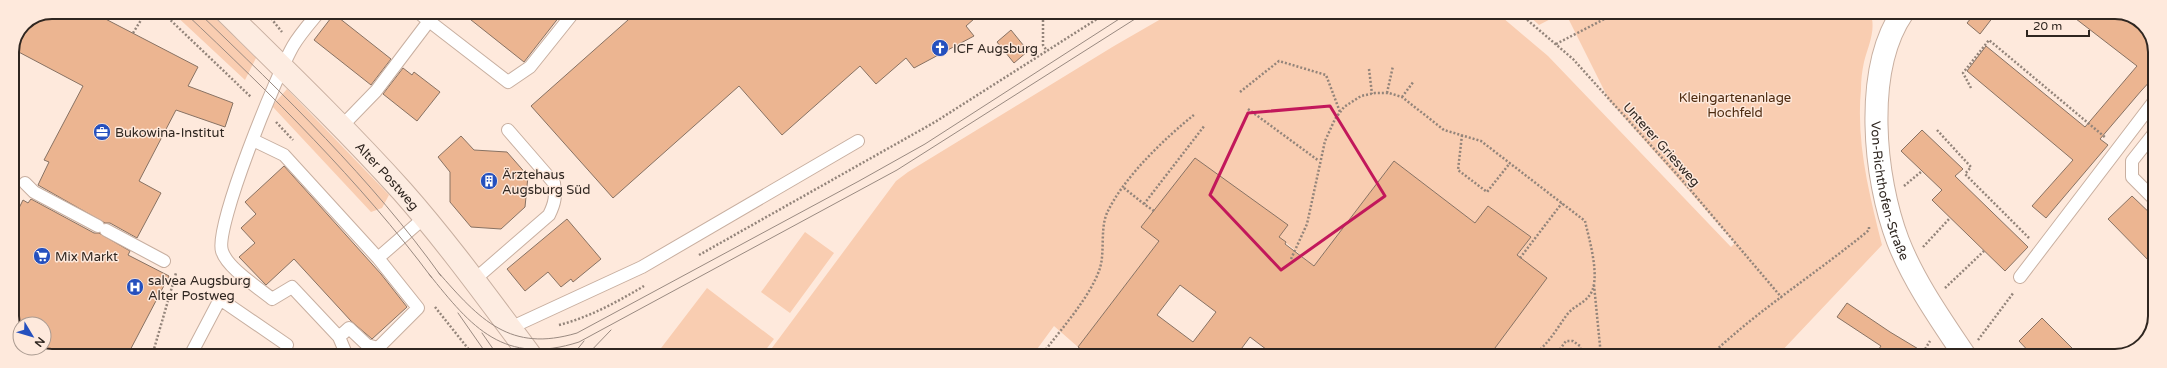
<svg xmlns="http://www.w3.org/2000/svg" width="2167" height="368" font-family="'Varela Round',sans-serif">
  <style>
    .green { fill: #f9cdb1 }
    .building { fill: #ecb591; stroke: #887263; fill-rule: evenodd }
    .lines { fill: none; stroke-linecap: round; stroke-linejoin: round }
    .lane-casing { stroke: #c8afa0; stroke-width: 14 }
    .street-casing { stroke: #c8afa0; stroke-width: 24 }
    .secondary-casing { stroke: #c8afa0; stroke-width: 24 }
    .path { stroke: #93847a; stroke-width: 2.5; stroke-dasharray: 2 2; stroke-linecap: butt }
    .lane { stroke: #fff; stroke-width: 12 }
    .street { stroke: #fff; stroke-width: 22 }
    .secondary { stroke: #fdece1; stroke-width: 22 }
    .tram { stroke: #9a8a81; stroke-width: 1 }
    .marked { fill: none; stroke: #c2185b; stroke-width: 3; stroke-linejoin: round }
    .labels { text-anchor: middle; stroke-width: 3; stroke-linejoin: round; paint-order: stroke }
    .poi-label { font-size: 13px; fill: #2f2620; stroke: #fee9dc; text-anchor: start }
    .park-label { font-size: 13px; fill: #4c290e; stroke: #fee9dc }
    .street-label { font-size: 13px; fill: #2f2620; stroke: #fee9dc }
    .rim { fill: none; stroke: #2f2620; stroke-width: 2 }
  </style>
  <rect width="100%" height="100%" fill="#fee9dc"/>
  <path class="green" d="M172,12H209L256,58L245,80Z
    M1173,12H1496L1548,56L1731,247L1735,243L1609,100L1565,12H1870C1877,29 1868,46 1864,62C1862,71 1861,80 1861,89C1856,143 1869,193 1882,245L1777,356H1520L1511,349L1506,356H1489L1517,256L1531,237L1488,206L1475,223L1394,161L1314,266L1279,237L1287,225L1195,158L1142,227L1159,241L1078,347L1054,326L1032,356H766L896,181L908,172L1114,46Z
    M1525,12H1564L1539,25Z
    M287,89L389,195L382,208L371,212L272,106Z
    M805,232L834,253L790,313L761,292Z
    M707,288L774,339L761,356H655Z"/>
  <path class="building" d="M52,12H92L198,67L188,86L233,103L225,127L176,110L139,181L161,193L137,238L110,223H105L38,185L49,162L44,160L83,86L13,49L24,24Z
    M461,12H563L524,62Z
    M637,12H982L966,26L974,36L914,68L906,58L876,84L860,66L782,135L739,86L613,198L531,106Z
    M1976,12H1997L1980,34L1967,23Z
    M2067,12H2119L2132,22L2134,19L2140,22L2145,27L2155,47V80L2153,78L2141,91L2100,139L2108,145L2046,218L2032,206L2073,160L1967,71L1986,46L2085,127L2137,66Z
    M334,14L391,59L371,85L314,40Z
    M1011,30L1028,51L1014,63L997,42Z
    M403,68L412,75L414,72L440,92L417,121L383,94Z
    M1922,130L1963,169L1955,176L2028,247L2005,271L1932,200L1942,190L1901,151Z
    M461,136L474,150L507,152L528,176L525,207L501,229L471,227L450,202V172L438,157Z
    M1195,158L1288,225L1279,237L1286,242L1285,244L1314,266L1394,161L1475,223L1488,206L1531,237L1517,255L1547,278L1489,356H1275L1250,337L1236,356H1091L1078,347L1159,241L1141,227ZM1180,285L1216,312L1193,342L1157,315Z
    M284,166L381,274L407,307L372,339L351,321L294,259L266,285L239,257L255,243L241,228L256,214L245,202Z
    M2132,196L2155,218V267L2108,219Z
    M31,199L94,233H99L130,251L128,255L169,276L127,356H47L31,348H44V324H20V337L12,321V222L23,200L28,203Z
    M567,219L601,259L573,282L571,279L561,287L548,272L525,291L507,269Z
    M1847,303L1890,332L1930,356H1874L1881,346L1837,317Z
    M2042,318L2080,356H2033L2019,341Z"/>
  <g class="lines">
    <defs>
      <path id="lane" d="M319,12C310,23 300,34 293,46C277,74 214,227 222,251C227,268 259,288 272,299L292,287L339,337L347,356
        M418,12L429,21
        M342,126L376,91L429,21L508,82L530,67L574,12
        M253,140L284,155L378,258L418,308L378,348L367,345L349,328L339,337
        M25,183L34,192L98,226
        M2155,200L2132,177V161L2155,132
        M106,230L164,261
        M378,258L424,218
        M2020,277L2155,100
        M474,280L549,215C555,203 556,196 554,183L508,130
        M510,328L642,267L858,141
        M190,356L220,299L287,345"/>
      <g id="street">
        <path id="s1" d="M1903,12C1863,70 1874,178 1898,241C1914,282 1941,320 1965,356"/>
      </g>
      <g id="secondary">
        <path id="s2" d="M226,12C286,71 346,129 402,191C448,243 489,300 531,356"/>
      </g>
    </defs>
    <use href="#lane" class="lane-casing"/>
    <use href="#street" class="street-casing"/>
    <use href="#secondary" class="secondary-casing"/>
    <path class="path" d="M162,12L251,97
      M266,12L282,32
      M1043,12V45L1047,51
      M1518,12L1573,59L1682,180L1782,298
      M133,33L146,12
      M1556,44L1618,12
      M1369,69L1372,94
      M1971,88L1963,73L1989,40L2106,138
      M1240,92L1279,61L1326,75L1340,112
      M1387,93L1393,66
      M1402,97L1414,81
      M1248,109L1319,161
      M276,122L293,140
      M1937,130L1971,167L1965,174L2029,238
      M1462,135L1458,170L1487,192L1510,163
      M1904,186L1922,171
      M1124,188L1144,204
      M1154,211L1144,204L1205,125
      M1923,247L1950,218
      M699,255L935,122L1108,12
      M1520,258L1562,203
      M1291,259L1307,224L1325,141L1335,119L1344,107L1361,96L1375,93H1389L1402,97L1444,130L1481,141L1585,221C1589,239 1602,281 1589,296C1583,304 1572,307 1566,316C1556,330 1547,346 1532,356
      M1594,285L1601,356
      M1945,288L1984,251
      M435,307L474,356
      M559,325C590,317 617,302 644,286
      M1978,340L2014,292
      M152,356L176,273
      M1041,356C1060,330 1090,298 1100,268C1105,251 1100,229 1107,213C1123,178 1165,138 1195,114
      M1264,356L1267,350
      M1555,356L1566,341H1573L1580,346L1581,353L1578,356
      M1710,356C1759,309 1817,273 1869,230V226
      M1921,356L1930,341"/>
    <use href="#lane" class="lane"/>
    <use href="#street" class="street"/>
    <use href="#secondary" class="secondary"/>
    <path class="tram" d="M184,12C272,95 359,180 432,278
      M198,12C284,95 371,178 441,276
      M438,272C480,320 510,353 577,333L859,181L925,144L1130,12
      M429,274C472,328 504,366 579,342L897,170L1146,12
      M458,313L488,356
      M482,333L498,356
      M572,356L584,341
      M586,356L611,330"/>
  </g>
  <path class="marked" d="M1330,106L1385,196L1281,270L1210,195L1248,113Z"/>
  <defs>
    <symbol id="church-disc" viewBox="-11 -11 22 22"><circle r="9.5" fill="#2550be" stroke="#fee9dc"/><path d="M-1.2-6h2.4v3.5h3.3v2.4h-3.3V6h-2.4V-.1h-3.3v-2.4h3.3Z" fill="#fff"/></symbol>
    <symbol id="office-disc" viewBox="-11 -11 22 22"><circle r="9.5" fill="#2550be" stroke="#fee9dc"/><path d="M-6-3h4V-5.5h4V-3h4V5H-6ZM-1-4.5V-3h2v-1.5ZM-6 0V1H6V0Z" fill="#fff"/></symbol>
    <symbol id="building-disc" viewBox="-11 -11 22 22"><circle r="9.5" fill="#2550be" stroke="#fee9dc"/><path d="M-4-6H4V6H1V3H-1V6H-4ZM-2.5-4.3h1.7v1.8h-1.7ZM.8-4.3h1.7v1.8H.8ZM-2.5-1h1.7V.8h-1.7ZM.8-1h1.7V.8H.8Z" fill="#fff"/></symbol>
    <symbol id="supermarket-disc" viewBox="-11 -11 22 22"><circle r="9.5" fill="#2550be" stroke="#fee9dc"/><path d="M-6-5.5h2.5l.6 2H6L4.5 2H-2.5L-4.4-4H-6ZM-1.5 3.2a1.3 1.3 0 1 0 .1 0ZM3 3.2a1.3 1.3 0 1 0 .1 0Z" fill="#fff"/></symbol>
    <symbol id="hospital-disc" viewBox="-11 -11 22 22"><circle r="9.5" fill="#2550be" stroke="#fee9dc"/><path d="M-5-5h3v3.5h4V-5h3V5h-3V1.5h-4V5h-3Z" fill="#fff"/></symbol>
  </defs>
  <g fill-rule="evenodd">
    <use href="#church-disc" x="930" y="38" width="20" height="20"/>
    <use href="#office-disc" x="92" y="122" width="20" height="20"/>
    <use href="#building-disc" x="479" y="171" width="20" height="20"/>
    <use href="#supermarket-disc" x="32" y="246" width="20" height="20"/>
    <use href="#hospital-disc" x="125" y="277" width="20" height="20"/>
  </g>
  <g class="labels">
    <g class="poi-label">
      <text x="953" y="53">ICF Augsburg</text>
      <text x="115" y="137">Bukowina-Institut</text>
      <text x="502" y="179">Ärztehaus<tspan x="502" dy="15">Augsburg Süd</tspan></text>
      <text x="55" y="261">Mix Markt</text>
      <text x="148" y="285">salvea Augsburg<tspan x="148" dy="15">Alter Postweg</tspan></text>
    </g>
    <g class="park-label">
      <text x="1735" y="102">Kleingartenanlage<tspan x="1735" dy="15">Hochfeld</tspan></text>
    </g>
    <g class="street-label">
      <text transform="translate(1662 144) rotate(48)" y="5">Unterer Griesweg</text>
      <text dy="5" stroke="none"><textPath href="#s2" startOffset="230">Alter Postweg</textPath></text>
      <text dy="5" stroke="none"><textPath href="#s1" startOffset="185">Von-Richthofen-Straße</textPath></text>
    </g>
  </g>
  <path d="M0 0H2167V368H0ZM52 19H2115A33 33 0 0 1 2148 52V316A33 33 0 0 1 2115 349H52A33 33 0 0 1 19 316V52A33 33 0 0 1 52 19Z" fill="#fee9dc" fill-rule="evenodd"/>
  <path class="rim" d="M52 19H2115A33 33 0 0 1 2148 52V316A33 33 0 0 1 2115 349H52A33 33 0 0 1 19 316V52A33 33 0 0 1 52 19Z"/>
  <g transform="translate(32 336) rotate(128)"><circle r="19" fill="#fee9dc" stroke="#ab9b91"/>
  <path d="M0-3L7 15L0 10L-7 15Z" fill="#2550be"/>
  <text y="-6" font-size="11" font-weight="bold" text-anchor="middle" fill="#2f2620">N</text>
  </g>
  <path d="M2027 30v6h62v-6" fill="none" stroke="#2f2620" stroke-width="2"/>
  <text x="2033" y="30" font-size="12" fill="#2f2620" stroke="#fee9dc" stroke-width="3" paint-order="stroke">20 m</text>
</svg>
